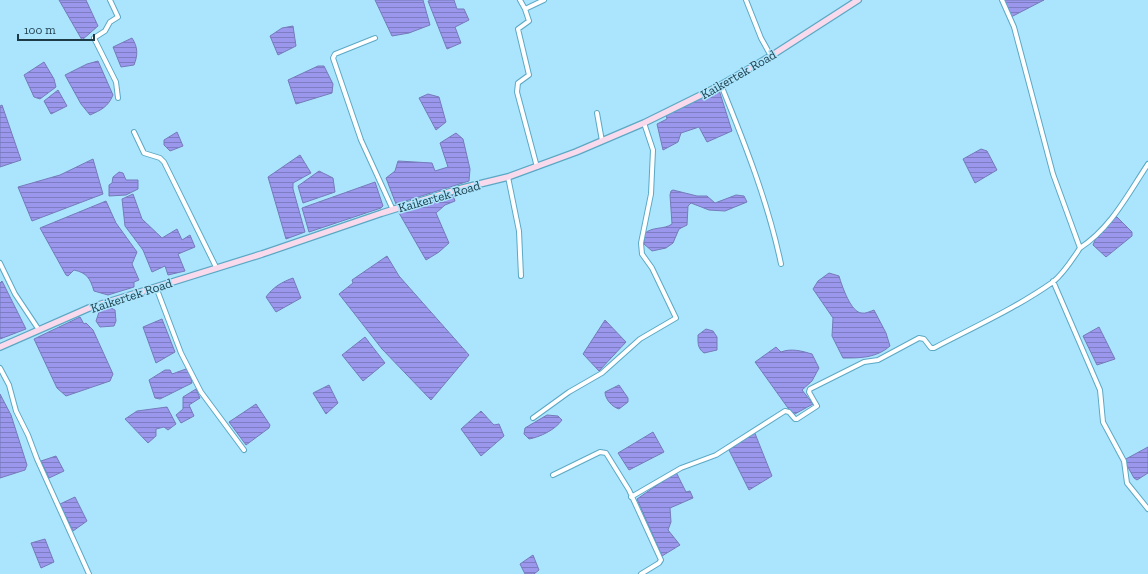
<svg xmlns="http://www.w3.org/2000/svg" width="1148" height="574" font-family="'Zilla Slab',serif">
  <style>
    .water { fill: url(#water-rules); stroke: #757bbb }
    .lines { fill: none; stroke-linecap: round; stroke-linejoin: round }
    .street-casing { stroke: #5ca8c4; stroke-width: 6 }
    .secondary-casing { stroke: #5ca8c4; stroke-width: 8 }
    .street { stroke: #fff; stroke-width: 4 }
    .secondary { stroke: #f8daec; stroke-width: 5.5 }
    .labels { text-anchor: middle; stroke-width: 3; stroke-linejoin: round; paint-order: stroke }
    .street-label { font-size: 13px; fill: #1c3b47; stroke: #aae5fd }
  </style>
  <defs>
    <pattern id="water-rules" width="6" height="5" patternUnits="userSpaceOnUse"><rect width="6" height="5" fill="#9b97ed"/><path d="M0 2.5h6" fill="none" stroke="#7e7cc2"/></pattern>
  </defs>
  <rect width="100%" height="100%" fill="#aae5fd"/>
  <path class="water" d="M59,0H86L98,26L82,40Z
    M375,0H423L430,25L409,33L392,36Z
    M432,0H454L457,9H464L469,20L455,27L461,43L447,49L428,1Z
    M1004,0H1044L1011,17Z
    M293,26L296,46L278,55L270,36L282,28Z
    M132,38C138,47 138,55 134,65L121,67L113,47Z
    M98,61L113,95C108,107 101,110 90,115L81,104L65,75L87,64Z
    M44,62L54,79L56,87L40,99L34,97L24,75Z
    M318,66H324L333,84L332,93L296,104L288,80Z
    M58,90L67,106L51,114L44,101Z
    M719,90L732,131L707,142L699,127L681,133L678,142L663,150L657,124L667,119L666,115Z
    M428,94L439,97L446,122L436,130L419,98Z
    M2,105L21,160L0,167V106Z
    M177,132L183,146L170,151L164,145V140Z
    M456,133L463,139L470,169L469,181L396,204L386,178L395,171L398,161L432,163L435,171L448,167L440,143Z
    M981,149L987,151L997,170L975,183L963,159Z
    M300,155L311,173L293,183V189L305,232L286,239L268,177Z
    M93,159L103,194L32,221L18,187L60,175Z
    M319,171L333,178L335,192L303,203L298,186Z
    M119,172L123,173L126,180H138V189L126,195L109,196V185L112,183L113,177Z
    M375,182L383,206L381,208L309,232L302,208Z
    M673,190L697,196H707L715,203L736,195L744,196L747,202L725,211L709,210L691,203L688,206L687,225L679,229L673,243L666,248L652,251L644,244V234C652,226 664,230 672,224L670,195L671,191Z
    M133,194L142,219L162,238L177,229L182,240L190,235L195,247L178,254L185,271L168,275L165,266L152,272L143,250L125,226L122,199Z
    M453,195L455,201L445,205L436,213L449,243L439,252L426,260L399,213Z
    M106,201L116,223L137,252L132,264L139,280L134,282V287L108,295L94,291C90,278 87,273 74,270L68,276L66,275L40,228Z
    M1115,215L1132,232V236L1106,257L1093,245L1095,240Z
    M387,256L399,276L469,355L431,400L382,349L339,294L353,283L352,280Z
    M829,273L839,276C842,286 851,313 862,313C865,314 871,311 874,310L886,333L890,346C876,358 861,358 843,358L832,336L833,318L813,289L818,281Z
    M293,278L301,298L276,312L266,297C273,287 282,282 293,278Z
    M2,281L26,329L0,339V283Z
    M109,307L115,310L116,321L114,326L100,327L96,321L100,309Z
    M80,317L84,324L86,323L93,330L113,374L110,381L66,396L57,388L34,339Z
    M162,319L175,352L156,363L143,327Z
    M605,320L626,342L599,371L583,354Z
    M1099,327L1115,359L1097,365L1083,336Z
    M706,329L713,331L717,337V350L704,353C697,348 698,342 698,335Z
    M365,337L385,363L363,381L342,355Z
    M776,347L781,352C791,348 802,351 812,354L819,368L812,381L802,390L813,404L793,415L755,362Z
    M186,369L189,370L192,383L160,399L155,398L149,380L165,370H170L172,374Z
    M329,385L338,403L326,414L313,393Z
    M619,385L628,398V402L619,409C612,407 605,399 605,392Z
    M196,389L200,398L189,405L194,416L181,423L176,415L183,409V397Z
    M0,394L11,415L27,465L25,470L0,478Z
    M256,404L270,425L269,428L246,445L229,422Z
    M167,407L176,424L168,430L164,427L156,429V436L148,443L125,419L137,411Z
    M481,411L494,425L499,424L504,436L481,456L461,429Z
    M547,415L558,416L562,420C555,430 540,437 529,439L524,434L525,428Z
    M754,431L772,476L749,490L729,450Z
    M653,432L664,452L629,470L618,453Z
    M1148,447V473L1137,480L1134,478L1124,460Z
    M56,456L64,471L49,478L41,461Z
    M676,472L686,492L690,491L693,498L670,508L671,522L668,530L680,545L662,556L637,499Z
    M75,497L87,521L73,531L60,504Z
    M45,539L54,562L41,568L31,543Z
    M533,555L539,570L534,574H525L520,564Z"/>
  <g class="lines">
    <defs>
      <path id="street" d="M110,0L118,17L110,22L105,31L94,38L116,82L118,98
        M520,0L525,9L544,0
        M746,0L761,38L771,56
        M1002,0L1014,27L1053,174L1080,248C1111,228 1128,194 1148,164
        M525,9L529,21L518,29L529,75L518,83L517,92L537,167
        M375,38L335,54L333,58L361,140L393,210
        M721,85C745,144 768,202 781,264
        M597,113L602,141
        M134,132L144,153L160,158L164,162L216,267
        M508,177L519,231L521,276
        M0,263L15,294L39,330
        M1053,281L1100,390L1103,422L1124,461L1127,483L1148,509
        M156,287L181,353L201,392L244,450
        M0,368L9,385L16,411L28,435L37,459L89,574
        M533,418L569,392L602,373L640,339L676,318L652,268L642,254L641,243L651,194L653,150L644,123
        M553,475L600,452L606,453L629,490L661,560L659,563L641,574
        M631,497L681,468L716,455L785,411L789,412L795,419H797L817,406L809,392L810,389L864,362L878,360L919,338L924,339L931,348H934C974,327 1016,308 1053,282C1064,273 1072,260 1080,248"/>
      <path id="secondary" d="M0,347L89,308L262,254L382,213L459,189L508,177L576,152L644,123L721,85L771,56L858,0"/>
    </defs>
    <use href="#street" class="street-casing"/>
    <use href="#secondary" class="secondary-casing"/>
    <use href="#street" class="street"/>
    <use href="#secondary" class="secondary"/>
  </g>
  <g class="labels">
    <g class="street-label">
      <text transform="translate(738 74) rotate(-30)" y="5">Kaikertek Road</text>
      <text transform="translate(439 196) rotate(-16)" y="5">Kaikertek Road</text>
      <text transform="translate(131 295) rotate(-18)" y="5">Kaikertek Road</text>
    </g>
  </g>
  <path d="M18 34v6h76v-6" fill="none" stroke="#1c3b47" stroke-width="2"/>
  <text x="24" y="34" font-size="12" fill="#1c3b47" stroke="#aae5fd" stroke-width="3" paint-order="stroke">100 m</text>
</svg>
